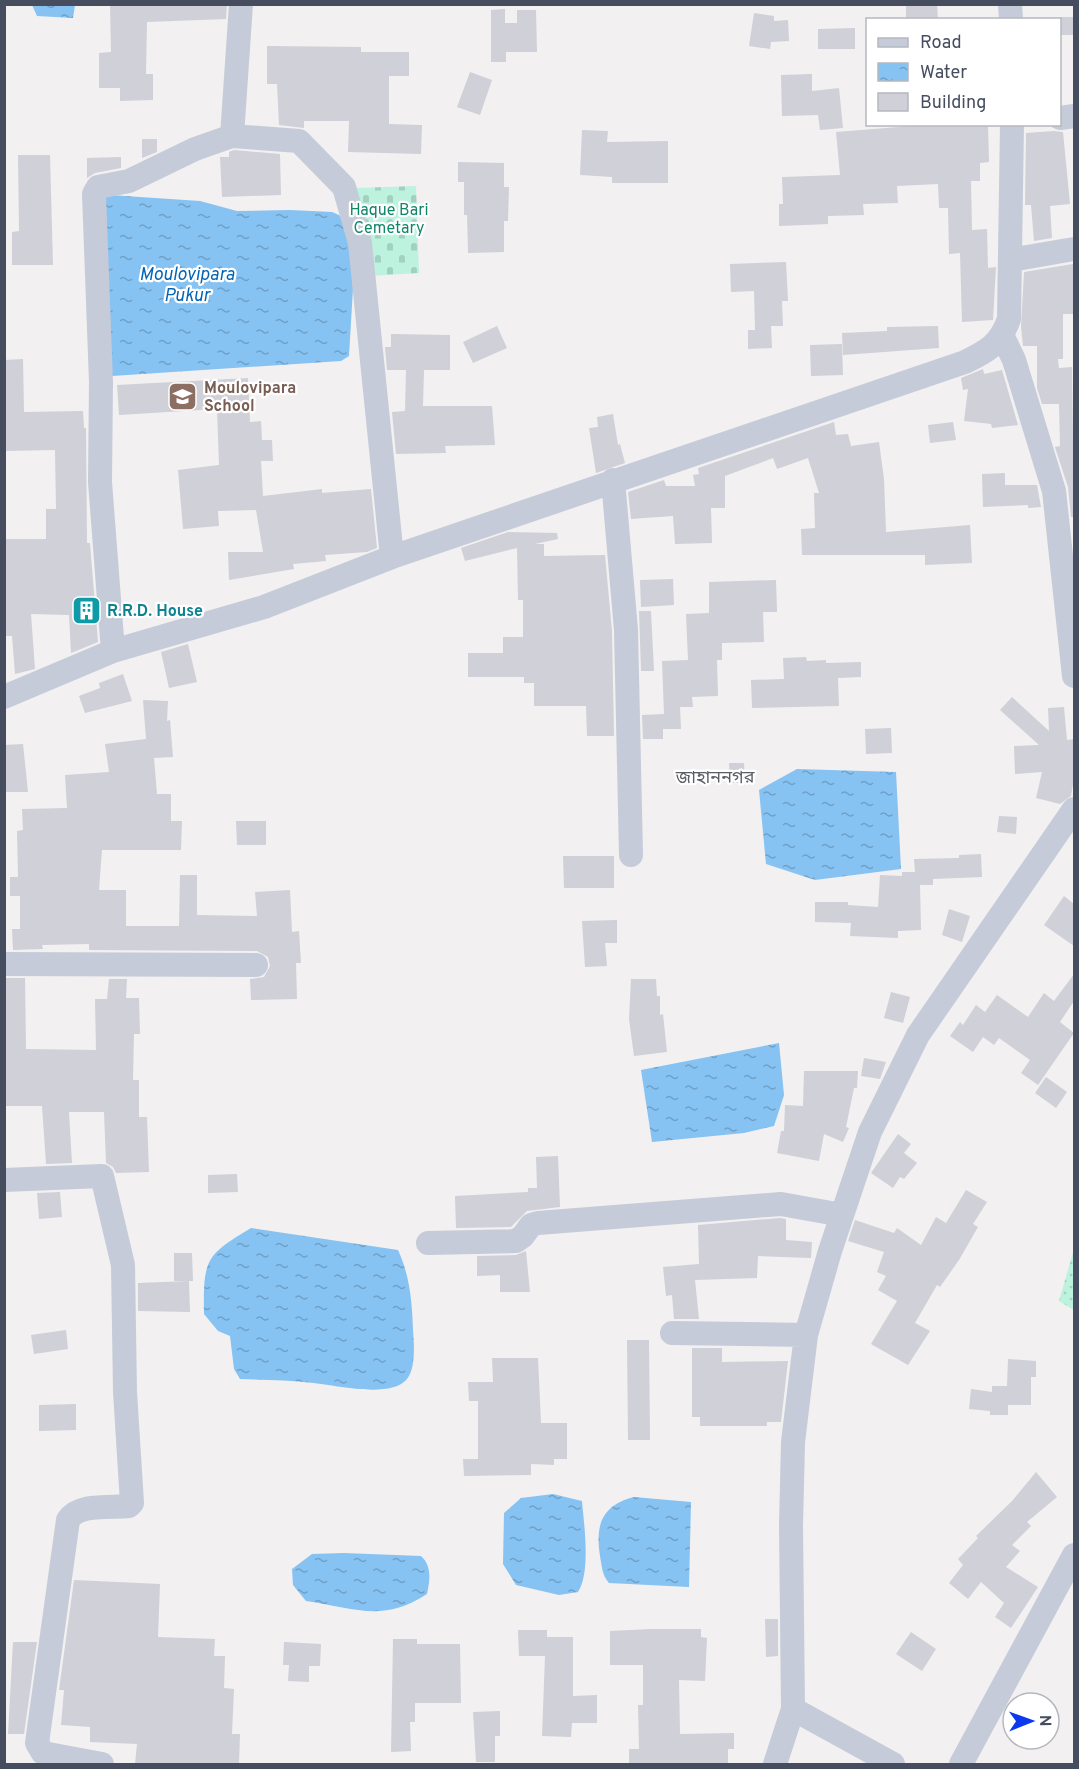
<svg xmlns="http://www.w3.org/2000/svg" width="1079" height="1769" font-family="Overpass,'Noto Sans Bengali',sans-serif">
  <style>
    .green { fill: url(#green-dots) }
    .cemetery { fill: url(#cemetery-stones) }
    .water { fill: url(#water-ripples) }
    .building { fill: #cfd0d8 }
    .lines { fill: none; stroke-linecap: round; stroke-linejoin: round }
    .minor { stroke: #c5cbd8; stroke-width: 24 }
    .labels { text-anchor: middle; stroke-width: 4.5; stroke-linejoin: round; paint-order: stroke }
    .park-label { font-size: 16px; fill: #118668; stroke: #fff }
    .education-label { font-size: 16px; font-weight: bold; fill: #785e54; stroke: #fff; text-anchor: start }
    .culture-label { font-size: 16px; font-weight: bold; fill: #0d838f; stroke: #fff; text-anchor: start }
    .water-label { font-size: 18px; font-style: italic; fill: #0265b6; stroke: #fff }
    .neighbourhood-label { font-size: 18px; fill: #5c5e65; stroke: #fff }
  </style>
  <defs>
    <pattern id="green-dots" width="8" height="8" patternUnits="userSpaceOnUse" patternTransform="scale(1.5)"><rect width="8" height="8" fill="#bcf2de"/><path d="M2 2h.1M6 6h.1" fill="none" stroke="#a3d1c1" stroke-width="1.8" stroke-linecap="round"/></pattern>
    <pattern id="cemetery-stones" width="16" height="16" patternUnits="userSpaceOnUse" patternTransform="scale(1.5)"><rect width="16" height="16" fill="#bcf2de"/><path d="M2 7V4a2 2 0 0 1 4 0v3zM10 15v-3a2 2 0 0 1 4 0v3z" fill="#a3d1c1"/></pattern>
    <pattern id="water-ripples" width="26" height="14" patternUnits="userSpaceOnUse" patternTransform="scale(1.5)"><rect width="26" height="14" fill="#86c2f2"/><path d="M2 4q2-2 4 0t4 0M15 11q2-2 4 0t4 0" fill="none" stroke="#6fa0c7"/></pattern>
  </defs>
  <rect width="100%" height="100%" fill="#f2f0f0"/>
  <path class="green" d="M1074,1249V1310L1059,1301Z"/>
  <path class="cemetery" d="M416,186L419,273L368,276L356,188Z"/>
  <path class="water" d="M32,5H75L73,18L37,16Z
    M110,195L200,201L237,211L290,210L332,212L339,215L346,224L349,237L353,288L349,356L341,361L112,376L101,199Z
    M797,769L896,772L901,869L815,880L766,864L759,790Z
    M779,1043L784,1095L774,1126L744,1133L652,1142L641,1070Z
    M251,1228L398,1250C410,1276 412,1302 413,1330C414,1343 416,1368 407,1379C391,1399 335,1385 313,1383C289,1380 265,1380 240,1379L234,1369L230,1336L218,1331L204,1314C203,1259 206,1255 251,1228Z
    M553,1494L582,1501C584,1525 591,1572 578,1592L559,1595L516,1585L503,1564L504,1513L521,1498Z
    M634,1497L691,1502L689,1587L609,1583C602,1575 602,1567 600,1556C595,1525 602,1505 634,1497Z
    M344,1553L421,1556C432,1566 430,1580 427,1594C382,1623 355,1608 306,1601L293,1585L292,1569L312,1554Z"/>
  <path class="building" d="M110,4H227L226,19L147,22L146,74H153V100L120,101V88H99V53L111,52Z
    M906,4H937L938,20H906Z
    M505,9V23H517V10H536L537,52H506V62H491V10Z
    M754,13L774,16V21L788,20L789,41L771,42L770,49L749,46Z
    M1059,17H1074V35H1059Z
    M855,28V49H818V29Z
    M267,46L361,47V52H409V76H389V124L422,125L421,154L348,152L349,121H304V128L279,125L277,84H267Z
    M470,72L492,80L480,115L457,107Z
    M812,74V91L839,88L843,128L820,130L818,115L782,116L781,75Z
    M936,124H988L989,162L980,163V181H971L972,230L987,229L988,268L996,267L993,320L962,322L960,253L949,254L948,208H939L938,184L897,186L898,203L863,204L864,215L828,216V224L779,226V204H783L782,177L840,175L836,132Z
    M582,130L608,131L607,142L668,141V183H612V177L580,175Z
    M1054,131L1063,132L1070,204L1050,206L1052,238L1034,241L1031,205H1025L1026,133Z
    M142,139H157V152L142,158Z
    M234,150L280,154L281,195L222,197L220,157H229V152Z
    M18,155H50L53,265H12V232L19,231Z
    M121,157V168L95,173L87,178V158Z
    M458,162L504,163V187H509L508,221H504V252L468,253L467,215H464V182H458Z
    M786,262L788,301H782L783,326H771L772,348L748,349V330H755L754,291L731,292L730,264Z
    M1073,264L1074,314H1063V359H1058L1059,368L1072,367L1074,517H1071L1068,487L1055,447L1060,446L1059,404H1042L1037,388V346H1023L1021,327L1024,272Z
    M497,326L507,348L473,363L463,342Z
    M938,326L939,348L843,355L842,333L887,331V327Z
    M391,334L450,335V370H424L423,406H492L495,445L445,446L446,453L396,454L392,412L405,411L406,370H387L385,347H391Z
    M842,344L843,375L811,376L810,345Z
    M23,359L24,412L83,411L84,428H86L87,543H90L98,642L71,653L69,615L31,614L35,669L15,674L12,636H4V539H46V509H56L55,450L4,451V360Z
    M983,369L984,374L1002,370L1018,425L992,428L991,424L964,421L968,389L963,390L961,378Z
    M248,378L250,422L261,421L262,440H272L273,461H261L263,496L322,489V493L371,489L377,548L367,552L325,555L326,561L293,564L294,569L229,580L228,552H263L256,510L218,511L219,526L183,529L178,470L219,465L217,409L119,415L117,385Z
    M613,414L618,445L620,444L625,463L596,473L589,428L598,427L597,417Z
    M834,422L836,435L848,434L851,446L879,442L884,479L886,532L970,525L972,563L925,565V555H802L801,529L815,528L814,493H819L808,458L777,469L773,458L725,476V508H711L712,543L675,544L673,516L631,519L628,492L664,480L666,486H695L693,475L699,474L698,468Z
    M953,422L956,440L930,443L928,425Z
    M1005,473V485H1037L1041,507L1028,508V505L983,507L982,474Z
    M508,532L557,533L558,539L535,544H544V556L605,555L612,631L614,736H587L586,706H534V683H524V677H468V653H503V637H523V600H518L517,548L465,561L461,548Z
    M673,579L674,605L641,607L640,580Z
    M776,580L777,612H763L764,642L722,643V660H717L718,696L692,697L693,707H680L681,729H663V739H643L642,715L664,714L662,661L688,660L686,614L709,613V582Z
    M639,611H651L654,671H641Z
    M188,644L197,682L169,688L161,652Z
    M806,657L807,661L826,660V663L861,662V677L838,678L839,706L752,708L751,680L784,679L783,658Z
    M123,674L132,701L85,713L79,696L100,688L99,683Z
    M1012,697L1049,731L1048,708L1064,707L1067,740L1074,739V778L1071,796L1060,804L1036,798L1042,772L1015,774L1014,746L1039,745L1000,710Z
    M143,700L168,701L167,721L170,720L173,757L154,758L157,794H171V821H182L181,850H102L99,890H126V926H179L180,875H197V915L257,916L255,892L290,890L292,932L299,931L301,963H296L297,999L251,1000L250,979L264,977L270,966L268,957L257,951L89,950V944L42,945L43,949L13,950L12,929H20V896H10V877H18L17,831L23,830L22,809L67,808L65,775L109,772L105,744L146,739Z
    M891,728L892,753L866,754L865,729Z
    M23,744L28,792H4V745Z
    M729,763H744L745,783H730Z
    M999,816L1017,817L1016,834L997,832Z
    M236,821H266V845H237Z
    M981,854L982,877L933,879V885H920L921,930L898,931V938L850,936L851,923L815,922V902H848V905L878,907L880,875L902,876V872H915L914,859L959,858V855Z
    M563,856H614V888H564Z
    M1064,896L1074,904V946L1044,925Z
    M949,909L970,916L962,942L942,935Z
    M617,920V943H605L607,966L585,967L582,921Z
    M1074,974V1001L1060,1022L1074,1033L1038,1085L1021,1073L1030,1060L999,1038L994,1045L983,1037L973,1052L950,1036L960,1022L963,1025L976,1005L985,1012L997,995L1028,1017L1044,993L1054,1001Z
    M4,978H25L26,1049L96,1050L95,999H107L109,979H127L126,998H139L140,1034H134L133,1080H139V1117H147L149,1172L116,1173L113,1167L106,1163L104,1112H69L72,1163L46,1164L42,1106H4Z
    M631,979H656L657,996H660V1015L663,1014L667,1052L634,1056L629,1019Z
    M891,992L910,997L903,1023L884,1018Z
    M864,1058L886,1062L880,1079L861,1076Z
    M804,1071H858L857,1088H854L846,1127L849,1128L843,1142L824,1134L819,1161L777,1153L781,1131H784L785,1105L803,1106Z
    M1046,1077L1067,1092L1056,1108L1035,1093Z
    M898,1134L911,1144L904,1153L917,1163L904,1179L900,1177L893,1188L871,1173Z
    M558,1156L560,1207L527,1211L511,1227L456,1228L455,1196L528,1192V1188H537L536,1157Z
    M237,1174L238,1192L208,1193V1175Z
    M966,1190L987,1202L973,1224L978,1227L959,1260L940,1287L937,1285L915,1323L930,1331L908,1365L871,1344L897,1301L878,1290L886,1276L877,1272L884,1252L848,1241L855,1220L894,1233L897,1228L921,1245L936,1217L946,1223Z
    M60,1192L62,1217L39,1219L37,1193Z
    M780,1218L786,1219V1240L812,1242L811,1258L758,1256L757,1278L695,1280L699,1319H674L672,1295L666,1296L663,1267L699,1264L698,1225Z
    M526,1251L530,1292H500V1275L477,1276V1256L516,1255Z
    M174,1253H192L193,1281H174Z
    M189,1281L190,1312L138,1311V1283Z
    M66,1330L68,1349L34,1354L31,1335Z
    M627,1340H649L650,1440H628Z
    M692,1348H722V1362L788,1361L781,1422H767V1426H700V1417H692Z
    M492,1358H538L541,1423H567V1459H554V1465L531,1464V1475L464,1476L463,1459H478V1401H469L468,1382H493Z
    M1008,1359L1036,1361V1377H1031V1405H1008V1415H990V1411L969,1409L971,1389L992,1392V1386H1007Z
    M76,1404V1430L39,1431V1405Z
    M1036,1472L1057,1497L1027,1522L1031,1526L1012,1545L1020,1551L1006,1567L1038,1587L1011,1628L995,1617L1004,1603L981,1582L968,1599L949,1583L963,1565L958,1559L978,1538L976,1536L1012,1501Z
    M74,1580L160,1584L158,1637L215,1639L214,1656H225L224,1688L234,1689L232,1734H240L239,1764H135L137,1744L90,1742V1727L61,1725L64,1690H59Z
    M765,1619H778V1656L766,1657Z
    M651,1629H701V1637L707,1638L705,1681L679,1680L680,1734L734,1733V1749H728V1764H629V1749H639L638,1705H643V1665H610V1631Z
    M518,1630H547V1637H573V1696L597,1695V1723H572L571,1737L542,1736L545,1656H519Z
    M911,1632L936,1649L922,1671L896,1654Z
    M393,1639H417V1644H460L461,1703H415V1722H410L411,1751L391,1752Z
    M13,1642H37L24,1734H8Z
    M284,1642L321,1644L320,1666H309V1682L288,1681L289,1665H283Z
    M500,1711V1736H495V1762H476L473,1712Z"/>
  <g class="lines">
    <path class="minor" d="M1010,4L1011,20
      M1060,118L1074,116
      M232,136L241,4
      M1010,260L1074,249
      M1003,337L1014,360L1054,491L1074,676
      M613,480L626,630L631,855
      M113,651L100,482L101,382L94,194L98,187L129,181L195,149L232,136L299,141L344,187L360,243L392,557
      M4,697L113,651L264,607L392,557L965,362C988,351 1000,344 1009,319L1012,124
      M4,964L256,965
      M4,1180L102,1176L123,1265L125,1392L132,1503L129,1506C111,1508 79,1503 68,1520L37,1743L43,1753L102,1764
      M428,1243L516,1241L523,1236L531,1225L538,1223L781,1204L842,1215
      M672,1333L806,1335
      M793,1709L893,1764
      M775,1764L793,1709L791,1526L793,1442L806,1335L830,1251L870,1132L918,1035L1074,809
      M961,1764L1074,1555"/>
  </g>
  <defs>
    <symbol id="school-square" viewBox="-11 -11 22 22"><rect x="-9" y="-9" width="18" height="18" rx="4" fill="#8d6e63" stroke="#fff"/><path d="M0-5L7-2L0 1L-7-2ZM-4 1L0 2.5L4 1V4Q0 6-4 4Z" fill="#fff"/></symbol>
    <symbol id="building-square" viewBox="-11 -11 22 22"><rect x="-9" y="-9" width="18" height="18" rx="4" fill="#0f9aa8" stroke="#fff"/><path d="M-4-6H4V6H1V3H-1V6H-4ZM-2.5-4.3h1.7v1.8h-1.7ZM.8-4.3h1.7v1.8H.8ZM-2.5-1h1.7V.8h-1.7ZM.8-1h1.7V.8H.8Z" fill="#fff"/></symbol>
  </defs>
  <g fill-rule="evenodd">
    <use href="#school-square" x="166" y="380" width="33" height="33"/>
    <use href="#building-square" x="70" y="594" width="33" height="33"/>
  </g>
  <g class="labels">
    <g class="park-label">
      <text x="389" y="215">Haque Bari<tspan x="389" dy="18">Cemetary</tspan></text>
    </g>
    <g class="education-label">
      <text x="204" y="393">Moulovipara<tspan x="204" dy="18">School</tspan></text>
    </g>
    <g class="culture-label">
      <text x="107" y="616">R.R.D. House</text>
    </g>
    <g class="water-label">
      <text x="187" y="280">Moulovipara<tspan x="187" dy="21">Pukur</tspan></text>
    </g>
    <g class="neighbourhood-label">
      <text x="715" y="783">জাহাননগর</text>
    </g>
  </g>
  <rect width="1079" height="1769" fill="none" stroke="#464d5f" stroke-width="12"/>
  <rect x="866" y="18" width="195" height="108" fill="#ffffff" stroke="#b5b8bf" stroke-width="1.5"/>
  <rect x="878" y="38" width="30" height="9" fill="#c5cbd8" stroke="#b5b8bf" stroke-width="1.5"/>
  <text x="920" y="48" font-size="18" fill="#464d5f">Road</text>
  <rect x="878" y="63" width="30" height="18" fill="url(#water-ripples)" stroke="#b5b8bf" stroke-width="1.5"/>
  <text x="920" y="78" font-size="18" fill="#464d5f">Water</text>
  <rect x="878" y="93" width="30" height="18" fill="#cfd0d8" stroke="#b5b8bf" stroke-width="1.5"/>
  <text x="920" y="108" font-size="18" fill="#464d5f">Building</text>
  <g transform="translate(1031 1721) rotate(89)"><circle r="28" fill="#ffffff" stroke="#b5b8bf" stroke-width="1.5"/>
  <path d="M0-4.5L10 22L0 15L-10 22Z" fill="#0c39f0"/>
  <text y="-9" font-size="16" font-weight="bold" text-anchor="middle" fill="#464d5f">N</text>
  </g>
</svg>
